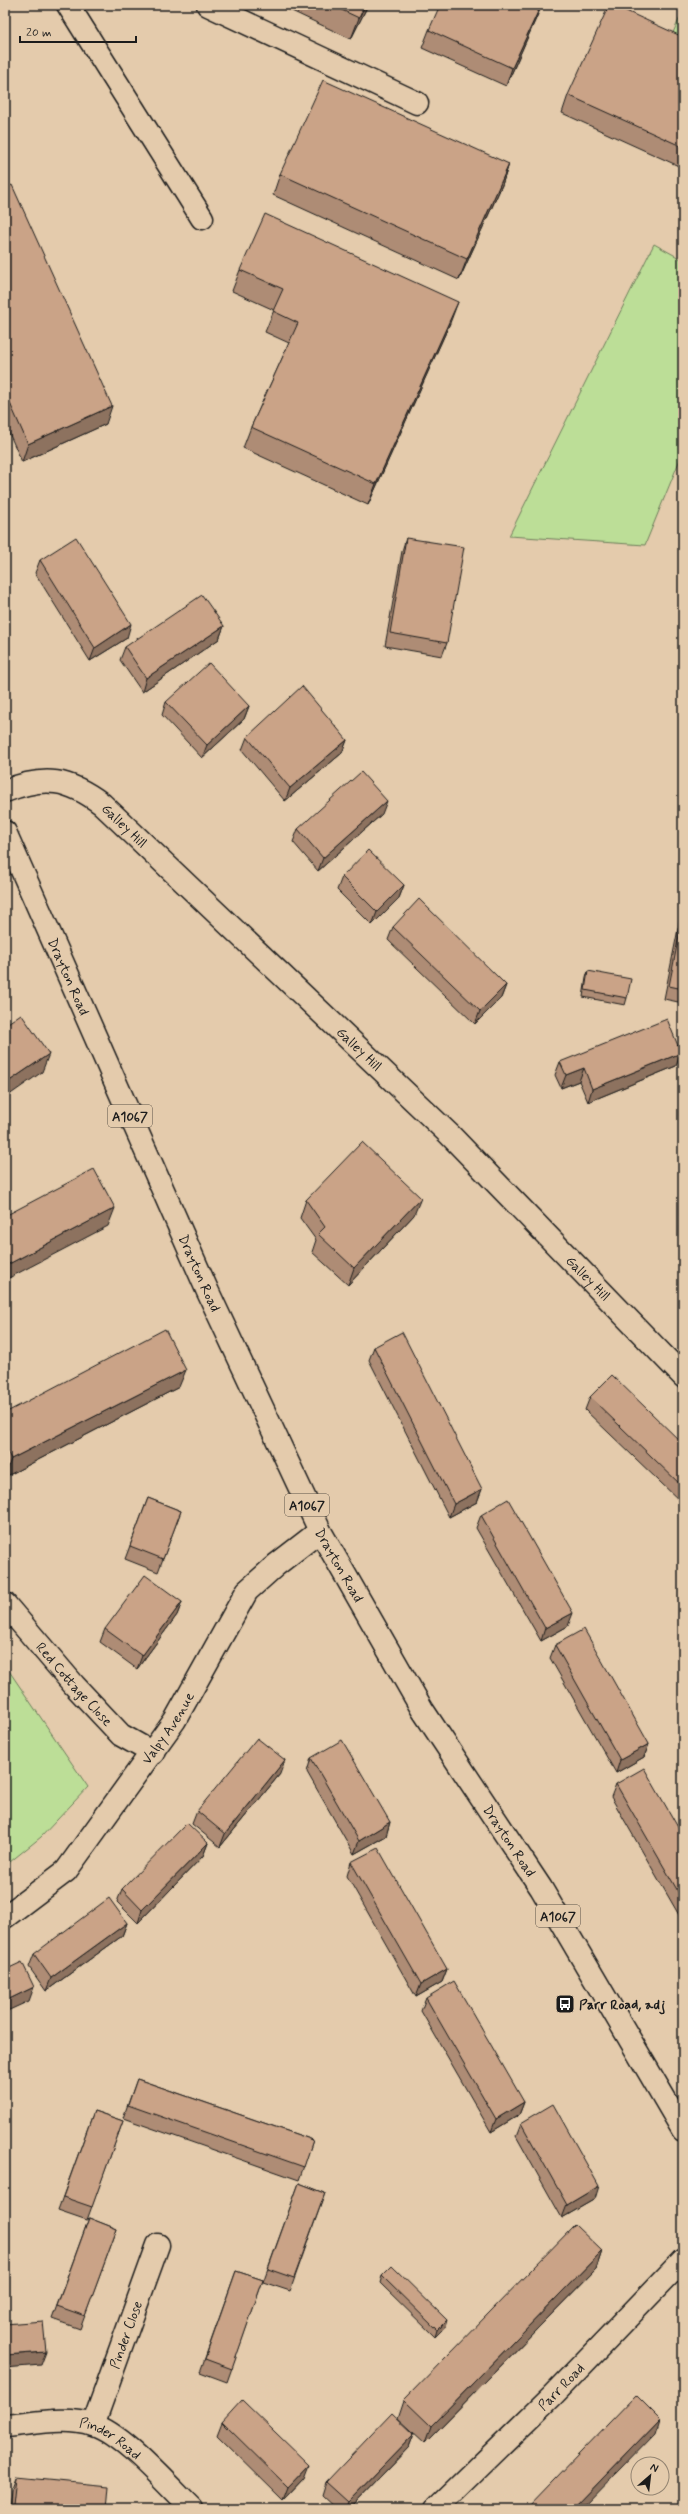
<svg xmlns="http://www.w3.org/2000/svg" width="688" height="2514" font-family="Mynerve,sans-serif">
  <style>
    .green { fill: #bcde97; stroke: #6c7d5a }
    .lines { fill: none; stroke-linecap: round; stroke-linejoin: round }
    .minor-casing { stroke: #1c1c1c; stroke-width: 25 }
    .major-casing { stroke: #1c1c1c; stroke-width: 25 }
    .minor { stroke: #e4cbac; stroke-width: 22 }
    .major { stroke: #e4cbac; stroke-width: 22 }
    .wall { fill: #ae8c74; stroke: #1c1c1c }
    .shaded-wall { fill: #8d725e; stroke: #1c1c1c }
    .building { fill: #caa387; stroke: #1c1c1c }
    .labels { text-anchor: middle; stroke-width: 3; stroke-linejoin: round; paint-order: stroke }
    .shield { fill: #e4cbac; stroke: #585047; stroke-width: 1 }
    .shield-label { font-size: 13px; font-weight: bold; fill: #1c1c1c }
    .street-label { font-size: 14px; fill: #1c1c1c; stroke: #e4cbac }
    .poi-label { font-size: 14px; font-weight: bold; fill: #1c1c1c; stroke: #e4cbac; text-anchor: start }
  </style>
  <rect width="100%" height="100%" fill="#e4cbac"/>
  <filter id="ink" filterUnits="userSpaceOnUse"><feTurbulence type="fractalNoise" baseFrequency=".025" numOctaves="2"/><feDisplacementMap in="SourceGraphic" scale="8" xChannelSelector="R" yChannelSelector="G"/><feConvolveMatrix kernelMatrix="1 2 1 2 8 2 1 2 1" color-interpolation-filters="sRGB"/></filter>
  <g filter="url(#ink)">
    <path class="green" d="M683,11V43L671,37Z
      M654,244L683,260V452L645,545L509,536Z
      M5,1665L88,1787L41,1837L5,1866Z"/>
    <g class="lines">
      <defs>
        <g id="minor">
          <path d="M68,5L202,218"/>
          <path d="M208,5L417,103"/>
          <path id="s1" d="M5,791C45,775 69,779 102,804L450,1135L683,1376"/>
          <path id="s2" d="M5,1604L74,1685L121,1735L153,1753"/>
          <path id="s3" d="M5,1917L66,1871L175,1720L247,1591L276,1565L320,1531"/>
          <path id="s4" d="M93,2425L158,2245"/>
          <path id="s5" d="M5,2426C32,2424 66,2416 93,2425C123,2434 168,2486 192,2509"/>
          <path id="s6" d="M436,2509L552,2396L683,2260"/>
        </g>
        <g id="major">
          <path id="s7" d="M5,832L208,1292L320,1531L422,1709L541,1888L683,2130"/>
        </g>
      </defs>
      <use href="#minor" class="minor-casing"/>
      <use href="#major" class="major-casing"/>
      <use href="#minor" class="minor"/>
      <use href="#major" class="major"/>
    </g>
    <path class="wall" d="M279,5H368L351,39Z
      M542,5L506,86L422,48L429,30Z
      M683,37V168L562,113L568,95Z
      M509,164L502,185L459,280L273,195L280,174Z
      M5,188L106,424L22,462L5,424Z
      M240,270L450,323L368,505L243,448L251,427L289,343L265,332L274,310L232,291Z
      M406,538L447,643L442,656L385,646L402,551Z
      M40,560L127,638L90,661L35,573Z
      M224,626L219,639L142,692L120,660L125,647Z
      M166,702L249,706L244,719L202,758L162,715Z
      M247,737L347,740L342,753L285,801L242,750Z
      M382,814L318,871L293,842L298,829Z
      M342,877L404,885L399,898L372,925L337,890Z
      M683,904V1003L664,999Z
      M393,927L506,985L501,998L475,1024L388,940Z
      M588,971L627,998L625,1005L583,997L586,978Z
      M681,1053L676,1066L588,1102L579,1081L561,1088L555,1075L560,1062Z
      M306,1200L414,1215L348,1285L312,1252L316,1240L300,1218Z
      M374,1347L482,1489L477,1502L449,1517L369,1360Z
      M179,1387L5,1477V1413Z
      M590,1397L683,1444V1504L585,1410Z
      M148,1498L181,1511L158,1572L125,1559Z
      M481,1515L568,1626L541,1641L476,1528Z
      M182,1602L177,1615L137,1669L100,1642L105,1629Z
      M555,1645L649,1744L644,1757L616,1773L550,1658Z
      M311,1758L390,1822L386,1836L354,1854L307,1772Z
      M280,1774L220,1847L192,1824L197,1811Z
      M616,1784L683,1836V1922L611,1797Z
      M208,1843L203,1856L138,1923L117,1902L122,1889Z
      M351,1862L447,1969L442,1982L416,1997L347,1876Z
      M127,1923L122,1936L46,1991L29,1967L34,1954Z
      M426,1998L524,2102L519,2115L491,2132L421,2011Z
      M137,2079L313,2140L299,2180L123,2118Z
      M94,2111L123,2121L87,2220L58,2210Z
      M521,2123L595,2199L562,2218L516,2136Z
      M299,2183L325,2193L290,2291L263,2282Z
      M89,2218L117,2229L80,2329L52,2319Z
      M602,2251L596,2269L425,2443L398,2418L404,2400Z
      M236,2271L263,2280L227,2382L200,2372Z
      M382,2276L445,2327L435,2337L380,2283Z
      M222,2422L304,2478L283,2500L217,2435Z
      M414,2434L409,2447L349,2509H337L322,2495L326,2482Z
      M16,2477L107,2509H9L11,2490Z"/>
    <path class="shaded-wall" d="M365,5H368L351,39L359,18Z
      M541,5H542L506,86L512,68Z
      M509,164L502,185L459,280L467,259Z
      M458,302L450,323L368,505L376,484Z
      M112,406L106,424L22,462L28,444Z
      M131,624L127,638L90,661L95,648Z
      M224,626L219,639L142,692L146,678Z
      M249,706L244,719L202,758L207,745Z
      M347,740L342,753L285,801L290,788Z
      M387,801L382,814L318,871L323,858Z
      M404,885L399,898L372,925L377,912Z
      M506,985L501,998L475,1024L480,1011Z
      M681,1053L676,1066L588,1102L592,1089Z
      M49,1054L42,1072L5,1098V1084Z
      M584,1068L579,1081L561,1088L566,1075Z
      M421,1198L414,1215L348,1285L354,1268Z
      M115,1208L108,1226L5,1280V1266Z
      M186,1370L179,1387L5,1477L11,1459Z
      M482,1489L477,1502L449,1517L454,1504Z
      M182,1602L177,1615L137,1669L142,1656Z
      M573,1613L568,1626L541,1641L545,1628Z
      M649,1744L644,1757L616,1773L620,1760Z
      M285,1760L280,1774L220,1847L225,1834Z
      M390,1822L386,1836L354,1854L359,1841Z
      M208,1843L203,1856L138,1923L142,1910Z
      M127,1923L122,1936L46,1991L51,1978Z
      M447,1969L442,1982L416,1997L421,1984Z
      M34,1987L29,2001L5,2012V2001Z
      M524,2102L519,2115L491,2132L496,2119Z
      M599,2186L595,2199L562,2218L567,2205Z
      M602,2251L596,2269L425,2443L431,2426Z
      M447,2320L445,2327L435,2337L437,2330Z
      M46,2352L41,2365L5,2368V2355Z
      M660,2419L656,2432L581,2509H573Z
      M414,2434L409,2447L349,2509H345L348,2502Z
      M309,2465L304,2478L283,2500L288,2487Z
      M13,2505L52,2509H11Z"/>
    <path class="building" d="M331,5H365L359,18Z
      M440,5H541L512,68L429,30Z
      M609,5H613L683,37V147L568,95Z
      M323,80L509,164L467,259L280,174Z
      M12,185L112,406L28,444L5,392V188Z
      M265,214L458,302L376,484L251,427L298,323L273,311L283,289L240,270Z
      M76,537L131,624L95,648L40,560Z
      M406,538L464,547L447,643L390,633Z
      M202,595L224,626L146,678L125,647Z
      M209,663L249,706L207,745L166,702Z
      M302,686L347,740L290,788L247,737Z
      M361,772L387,801L323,858L298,829Z
      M368,850L404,885L377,912L342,877Z
      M419,899L506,985L480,1011L393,927Z
      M683,915V989L669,986Z
      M588,971L631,979L627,998L585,990Z
      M21,1014L49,1054L5,1084V1025Z
      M667,1019L681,1053L592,1089L584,1068L566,1075L560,1062Z
      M362,1142L421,1198L354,1268L318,1234L325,1227L306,1200Z
      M94,1169L115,1208L5,1266V1216Z
      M165,1329L186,1370L11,1459L5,1447V1413Z
      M402,1332L482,1489L454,1504L374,1347Z
      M612,1375L683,1444V1487L590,1397Z
      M148,1498L181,1511L163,1559L130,1546Z
      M508,1499L573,1613L545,1628L481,1515Z
      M145,1575L182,1602L142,1656L105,1629Z
      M584,1629L649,1744L620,1760L555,1645Z
      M257,1738L285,1760L225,1834L197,1811Z
      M342,1740L390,1822L359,1841L311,1758Z
      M644,1768L683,1836V1900L616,1784Z
      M187,1823L208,1843L142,1910L122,1889Z
      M378,1848L447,1969L421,1984L351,1862Z
      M109,1898L127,1923L51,1978L34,1954Z
      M22,1962L34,1987L5,2001V1970Z
      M454,1981L524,2102L496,2119L426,1998Z
      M137,2079L313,2140L304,2167L128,2105Z
      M553,2104L599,2186L567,2205L521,2123Z
      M94,2111L123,2121L92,2207L63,2197Z
      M299,2183L325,2193L294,2278L268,2269Z
      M89,2218L117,2229L85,2316L57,2306Z
      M575,2225L602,2251L431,2426L404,2400Z
      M392,2266L447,2320L437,2330L382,2276Z
      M236,2271L263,2280L232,2369L205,2359Z
      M43,2321L46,2352L5,2355V2324Z
      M636,2395L660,2419L573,2509H526Z
      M242,2400L309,2465L288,2487L222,2422Z
      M392,2413L414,2434L348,2502L326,2482Z
      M16,2477L109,2486L107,2509H52L13,2505Z
      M139,2506L142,2509H136Z"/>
  </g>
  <defs>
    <symbol id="bus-square" viewBox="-11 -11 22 22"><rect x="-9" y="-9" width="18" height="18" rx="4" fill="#1c1c1c" stroke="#e4cbac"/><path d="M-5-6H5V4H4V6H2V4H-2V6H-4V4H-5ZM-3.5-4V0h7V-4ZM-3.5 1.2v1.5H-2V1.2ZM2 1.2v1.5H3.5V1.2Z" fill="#fff"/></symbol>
  </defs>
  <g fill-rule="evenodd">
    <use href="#bus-square" x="554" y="1993" width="22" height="22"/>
  </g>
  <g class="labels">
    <g class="shield">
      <rect x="108" y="1105" width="44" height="22" rx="3"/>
      <rect x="285" y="1494" width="44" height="22" rx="3"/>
      <rect x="536" y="1905" width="44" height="22" rx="3"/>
    </g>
    <g class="shield-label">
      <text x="130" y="1121">A1067</text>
      <text x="307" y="1510">A1067</text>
      <text x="558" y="1921">A1067</text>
    </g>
    <g class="street-label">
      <text dy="5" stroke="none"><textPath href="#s1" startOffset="135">Galley Hill</textPath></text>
      <text dy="5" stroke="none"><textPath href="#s7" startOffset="158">Drayton Road</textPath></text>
      <text dy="5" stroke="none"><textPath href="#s1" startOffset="459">Galley Hill</textPath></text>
      <text dy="5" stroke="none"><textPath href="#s7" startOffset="482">Drayton Road</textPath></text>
      <text dy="5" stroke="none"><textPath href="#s1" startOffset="783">Galley Hill</textPath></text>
      <text dy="5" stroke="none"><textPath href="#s7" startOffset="806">Drayton Road</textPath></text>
      <text dy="5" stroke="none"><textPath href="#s2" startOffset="106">Red Cottage Close</textPath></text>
      <text dy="5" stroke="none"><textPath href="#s3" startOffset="252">Valpy Avenue</textPath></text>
      <text dy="5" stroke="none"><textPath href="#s7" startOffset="1130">Drayton Road</textPath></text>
      <text dy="5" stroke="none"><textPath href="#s4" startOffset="96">Pinder Close</textPath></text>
      <text dy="5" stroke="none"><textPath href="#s6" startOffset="175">Parr Road</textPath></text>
      <text dy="5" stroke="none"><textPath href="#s5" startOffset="110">Pinder Road</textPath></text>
    </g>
    <g class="poi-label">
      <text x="579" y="2009">Parr Road, adj</text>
    </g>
  </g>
  <rect width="688" height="2514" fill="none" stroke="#e4cbac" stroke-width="20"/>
  <rect x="10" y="10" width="668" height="2494" fill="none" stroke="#1c1c1c" stroke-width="1.5" filter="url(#ink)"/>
  <g transform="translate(650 2476) rotate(28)"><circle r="19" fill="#e4cbac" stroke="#948572"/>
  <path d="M0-3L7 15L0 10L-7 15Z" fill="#1c1c1c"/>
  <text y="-6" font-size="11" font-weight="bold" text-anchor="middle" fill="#1c1c1c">N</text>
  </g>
  <path d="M20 36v6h116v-6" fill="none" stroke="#1c1c1c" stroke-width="2"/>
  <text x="26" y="36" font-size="12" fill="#1c1c1c" stroke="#e4cbac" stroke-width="3" paint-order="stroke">20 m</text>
</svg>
